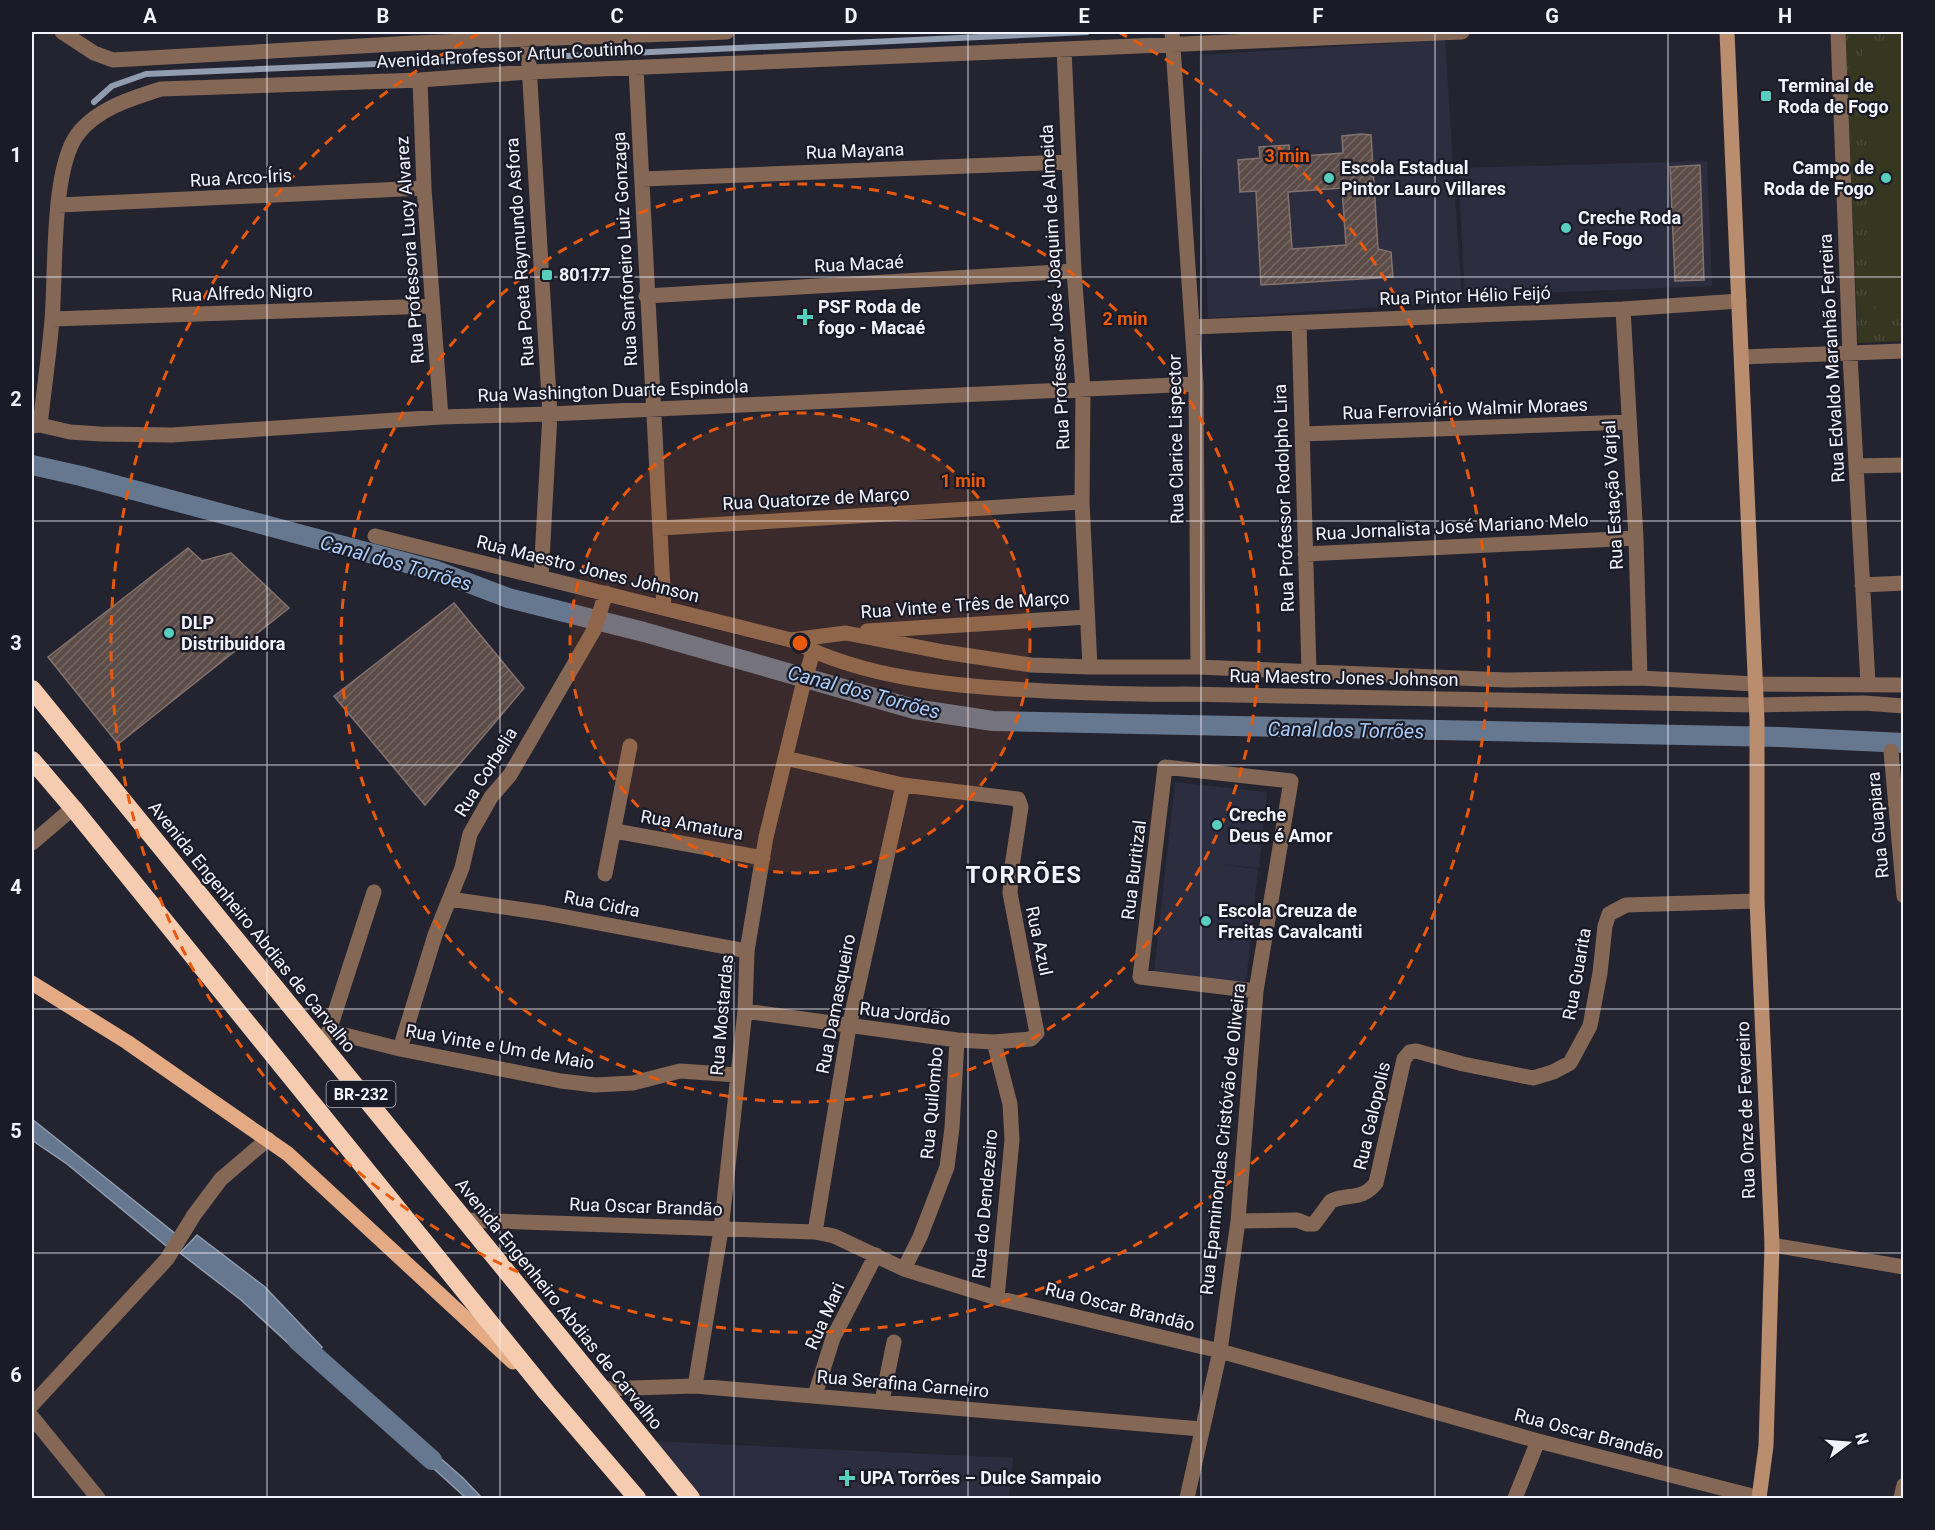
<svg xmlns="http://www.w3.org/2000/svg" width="1935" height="1530" font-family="Roboto,sans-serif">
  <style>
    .built { fill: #2c2d3f }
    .grass { fill: url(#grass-tufts) }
    .pitch { fill: #353720 }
    .water { fill: #66788f; stroke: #909db0; stroke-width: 1.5 }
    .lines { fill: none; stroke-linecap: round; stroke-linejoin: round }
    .stream { stroke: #909db0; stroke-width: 6 }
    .canal { stroke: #66788f; stroke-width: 20 }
    .building { fill: url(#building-hatch); stroke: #84726d; stroke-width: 1.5; fill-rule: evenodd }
    .street { stroke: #846855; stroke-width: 15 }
    .secondary { stroke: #ba8d6f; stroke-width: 15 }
    .primary { stroke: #e3aa83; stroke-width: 15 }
    .highway { stroke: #f6ccb0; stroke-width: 18 }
    .grid { fill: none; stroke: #f2f3fc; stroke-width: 1.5; stroke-opacity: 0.55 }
    .ring { fill: none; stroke: #e8590c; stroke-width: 3; stroke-dasharray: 10 8 }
    .poi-dot { fill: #58cebf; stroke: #1a1b27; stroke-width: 2 }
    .labels { text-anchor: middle; stroke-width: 4.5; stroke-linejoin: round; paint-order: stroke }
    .shield { fill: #1a1b27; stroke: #b1b2bc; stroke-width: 1.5 }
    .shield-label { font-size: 16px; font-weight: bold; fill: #f2f3fc }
    .street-label { font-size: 18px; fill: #f2f3fc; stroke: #1a1b27 }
    .poi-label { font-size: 18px; font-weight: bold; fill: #f2f3fc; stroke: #1a1b27; text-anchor: start }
    .water-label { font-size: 20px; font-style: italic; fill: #aaccf7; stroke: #1a1b27 }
    .district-label { font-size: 24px; font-weight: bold; letter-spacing: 1.5px; fill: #f2f3fc; stroke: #1a1b27 }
    .centre { fill: #e8590c; stroke: #1a1b27; stroke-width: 3 }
    .ring-label { font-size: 18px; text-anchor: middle; font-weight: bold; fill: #e8590c; stroke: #1a1b27; stroke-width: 4.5; stroke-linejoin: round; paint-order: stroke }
    .neatline { fill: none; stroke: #f2f3fc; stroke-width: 2 }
    .grid-label { font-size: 20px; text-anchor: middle; font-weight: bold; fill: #f2f3fc }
  </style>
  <defs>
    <pattern id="grass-tufts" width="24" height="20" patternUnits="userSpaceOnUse" patternTransform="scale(1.5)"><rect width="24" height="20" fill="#353720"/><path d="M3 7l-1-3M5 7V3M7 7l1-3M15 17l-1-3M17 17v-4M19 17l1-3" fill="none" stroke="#494b36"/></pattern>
    <pattern id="building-hatch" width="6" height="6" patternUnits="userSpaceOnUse" patternTransform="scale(1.5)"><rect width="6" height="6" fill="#5d4d48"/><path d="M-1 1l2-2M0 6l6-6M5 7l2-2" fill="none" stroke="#756763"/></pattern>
  </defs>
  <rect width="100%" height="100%" fill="#242431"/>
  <path class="built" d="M1445,40L1462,302L1208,318L1199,55Z
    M1707,161L1712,286L1465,296L1458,168Z
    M1175,782L1267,792L1259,868L1217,864L1258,869L1246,982L1154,973Z
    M650,1441L1013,1458L1009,1498H700Z"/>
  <path class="grass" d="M1845,32H1903V341L1858,343Z"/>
  <path class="pitch" d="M1903,41V312L1876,314L1862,43Z"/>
  <path class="water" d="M32,1119L177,1235L170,1249L67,1164L32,1140Z
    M197,1235L265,1287L322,1347L311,1364L241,1300L180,1253Z
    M414,1435L463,1478L482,1498H466L411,1448Z"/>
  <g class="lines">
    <path class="stream" d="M544,57L1087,32
      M94,102L112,86L146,74L513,58"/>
    <path class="canal" d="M32,465L81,476L437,571L508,598L644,632L914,709L993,721L1780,737L1904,743
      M297,1340L432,1460"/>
  </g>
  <path class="building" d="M1361,134L1371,135L1378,249L1391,252L1393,277L1261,285L1256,191L1240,192L1238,160L1260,158L1259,147L1289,145L1290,157L1343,153L1342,136ZM1342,188L1346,245L1292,249L1288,192Z
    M1700,165L1704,280L1675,281L1670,167Z
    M188,548L202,561L231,553L289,608L118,744L48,657Z
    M454,603L524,688L425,805L334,696Z"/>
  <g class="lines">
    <path class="street" d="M62,32L94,53L113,60L414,43L727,32
      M527,32L550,414L541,577
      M1172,32L1196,384L1198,667
      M1838,32L1850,355L1868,684
      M1064,49L1074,271L1083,390L1082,502L1090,667
      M636,68L664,608
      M420,80L424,188L441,417
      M642,179L1069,162
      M59,205L424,188
      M646,296L1074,271
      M1623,309L1636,538L1640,678
      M52,319L433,306
      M1299,323L1309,671
      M1193,327L1623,309L1739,301
      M1742,357L1904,351
      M40,425C44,390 49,355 52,320C56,274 51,171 77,135C96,109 132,98 161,89L420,80L529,72L1462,32
      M32,426L40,425L70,432L100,434L172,435L441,417L550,414L1196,384
      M1302,434L1629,422
      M1856,466L1904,465
      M661,528L1082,502
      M375,536L791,640C867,681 960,686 1045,691C1091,693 1137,695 1183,694L1756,705L1864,703L1904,706
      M1305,554L1636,538
      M1862,585L1904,583
      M867,631L1087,617
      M791,640L846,633L944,652L1031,665L1090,667H1198L1506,680L1640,678L1756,684L1904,685
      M1891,751L1904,896
      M615,831L763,858
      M32,843L73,808
      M605,874L630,746
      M450,899L545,913L747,951
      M745,1011L957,1040L994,1042L1031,1039L1037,1033L1010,893L1012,866L1021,807L1018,799L903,785L785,758
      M329,1031L374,892
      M994,1042L1010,1104L1012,1140L997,1298
      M320,1044L329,1031L400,1049L561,1081L595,1085L633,1083L680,1071L737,1075
      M400,1049L435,935L462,868L470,834L491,797L510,775L594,630L606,593
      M464,1220L815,1232L834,1236L904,1269L997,1298L1220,1351L1538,1441L1760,1498
      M1238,1221L1297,1220L1307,1224H1314L1331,1201C1349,1193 1362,1201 1376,1183L1404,1059L1410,1052L1416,1051L1463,1064L1533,1078L1553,1072L1570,1063L1590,1026L1600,973L1605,926L1609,914L1626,905L1757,901
      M815,1232L849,1027L903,785
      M1772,1245L1904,1267
      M904,1269L920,1237L947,1167L952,1128L957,1040
      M695,1386L721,1230L745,1011L747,951L766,837L802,689L813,652
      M601,1389L695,1386L1201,1429
      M815,1395L833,1338L876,1255
      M882,1401L894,1342
      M32,1405L167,1259L194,1215L221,1179L268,1139
      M32,1417L98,1498
      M1187,1498L1220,1351L1238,1221L1256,991L1291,781L1165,767L1140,977L1256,991
      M1515,1498L1538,1441
      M1901,1498L1904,1485"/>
    <path class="secondary" d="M1727,32L1757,720V901L1772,1245L1766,1446L1759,1498"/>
    <path class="primary" d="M32,983L127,1042L288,1154L513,1362"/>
    <path class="highway" d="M32,689L691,1498
      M32,760L73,808L547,1393L637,1498"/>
  </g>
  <path class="grid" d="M267,32V1498M500,32V1498M734,32V1498M968,32V1498M1201,32V1498M1435,32V1498M1668,32V1498M32,277H1904M32,521H1904M32,765H1904M32,1009H1904M32,1253H1904"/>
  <circle cx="800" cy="643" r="230" fill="#e8590c" fill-opacity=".12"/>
  <g class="ring">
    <circle cx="800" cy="643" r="230"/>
    <circle cx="800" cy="643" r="459"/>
    <path d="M1118 32A689 689 0 1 1 482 32"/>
  </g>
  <g class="poi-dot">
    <rect x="1760" y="90" width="12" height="12" rx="3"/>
    <circle cx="1329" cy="178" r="6"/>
    <circle cx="1886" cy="178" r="6"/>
    <circle cx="1566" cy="228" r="6"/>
    <rect x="541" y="269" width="12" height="12" rx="3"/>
    <path d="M802 308h6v6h6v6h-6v6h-6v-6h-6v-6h6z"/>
    <circle cx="169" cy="633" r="6"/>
    <circle cx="1217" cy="825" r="6"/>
    <circle cx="1206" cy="921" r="6"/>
    <path d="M844 1469h6v6h6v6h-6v6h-6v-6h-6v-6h6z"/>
  </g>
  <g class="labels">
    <rect class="shield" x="326.5" y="1081" width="69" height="26" rx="4.5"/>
    <g class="shield-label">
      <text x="361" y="1100">BR-232</text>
    </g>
    <g class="street-label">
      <text transform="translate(510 55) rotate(-3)" y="6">Avenida Professor Artur Coutinho</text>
      <text transform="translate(855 151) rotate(-2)" y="6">Rua Mayana</text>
      <text transform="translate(241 178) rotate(-3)" y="6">Rua Arco-Íris</text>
      <text transform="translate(625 249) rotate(-93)" y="6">Rua Sanfoneiro Luiz Gonzaga</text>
      <text transform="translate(410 250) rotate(-94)" y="6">Rua Professora Lucy Alvarez</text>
      <text transform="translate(520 252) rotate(-94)" y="6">Rua Poeta Raymundo Asfora</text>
      <text transform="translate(859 264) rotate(-3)" y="6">Rua Macaé</text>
      <text transform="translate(1055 287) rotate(-93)" y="6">Rua Professor José Joaquim de Almeida</text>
      <text transform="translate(242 293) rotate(-2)" y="6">Rua Alfredo Nigro</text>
      <text transform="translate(1465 296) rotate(-2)" y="6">Rua Pintor Hélio Feijó</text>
      <text transform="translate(1832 358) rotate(-93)" y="6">Rua Edvaldo Maranhão Ferreira</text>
      <text transform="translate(613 391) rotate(-2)" y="6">Rua Washington Duarte Espindola</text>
      <text transform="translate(1465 409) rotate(-2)" y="6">Rua Ferroviário Walmir Moraes</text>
      <text transform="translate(1176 439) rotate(-91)" y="6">Rua Clarice Lispector</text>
      <text transform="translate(1613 495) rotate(-93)" y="6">Rua Estação Varjal</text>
      <text transform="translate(1284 498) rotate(-92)" y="6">Rua Professor Rodolpho Lira</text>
      <text transform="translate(816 499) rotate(-3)" y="6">Rua Quatorze de Março</text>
      <text transform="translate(1452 527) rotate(-3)" y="6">Rua Jornalista José Mariano Melo</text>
      <text transform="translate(588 569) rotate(14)" y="6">Rua Maestro Jones Johnson</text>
      <text transform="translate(965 605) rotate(-4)" y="6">Rua Vinte e Três de Março</text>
      <text transform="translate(1344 678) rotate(1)" y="6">Rua Maestro Jones Johnson</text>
      <text transform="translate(486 772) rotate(-58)" y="6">Rua Corbelia</text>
      <text transform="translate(692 825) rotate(10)" y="6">Rua Amatura</text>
      <text transform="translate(1878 825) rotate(-95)" y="6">Rua Guapiara</text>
      <text transform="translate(1134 870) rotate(-83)" y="6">Rua Buritizal</text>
      <text transform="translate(602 904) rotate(11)" y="6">Rua Cidra</text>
      <text transform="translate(252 927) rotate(51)" y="6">Avenida Engenheiro Abdias de Carvalho</text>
      <text transform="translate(1039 941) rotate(78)" y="6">Rua Azul</text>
      <text transform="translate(1577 974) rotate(-80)" y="6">Rua Guarita</text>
      <text transform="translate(836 1004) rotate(-79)" y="6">Rua Damasqueiro</text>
      <text transform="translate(905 1014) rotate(7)" y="6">Rua Jordão</text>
      <text transform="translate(722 1015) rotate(-85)" y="6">Rua Mostardas</text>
      <text transform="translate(500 1047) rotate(10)" y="6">Rua Vinte e Um de Maio</text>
      <text transform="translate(932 1103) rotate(-85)" y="6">Rua Quilombo</text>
      <text transform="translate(1746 1110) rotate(-92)" y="6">Rua Onze de Fevereiro</text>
      <text transform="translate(1372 1116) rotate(-77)" y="6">Rua Galopolis</text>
      <text transform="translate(1223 1139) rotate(-84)" y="6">Rua Epaminondas Cristóvão de Oliveira</text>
      <text transform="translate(985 1204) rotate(-85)" y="6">Rua do Dendezeiro</text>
      <text transform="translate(646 1207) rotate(2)" y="6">Rua Oscar Brandão</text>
      <text transform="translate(559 1304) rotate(51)" y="6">Avenida Engenheiro Abdias de Carvalho</text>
      <text transform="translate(1120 1307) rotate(14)" y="6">Rua Oscar Brandão</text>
      <text transform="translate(825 1316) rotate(-66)" y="6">Rua Mari</text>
      <text transform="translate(903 1384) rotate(5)" y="6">Rua Serafina Carneiro</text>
      <text transform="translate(1589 1434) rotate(15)" y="6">Rua Oscar Brandão</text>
    </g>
    <g class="poi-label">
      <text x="1778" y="92">Terminal de<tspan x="1778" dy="21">Roda de Fogo</tspan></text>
      <text x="1341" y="174">Escola Estadual<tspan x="1341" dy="21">Pintor Lauro Villares</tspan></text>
      <text x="1874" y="174" text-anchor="end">Campo de<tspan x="1874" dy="21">Roda de Fogo</tspan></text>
      <text x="1578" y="224">Creche Roda<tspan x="1578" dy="21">de Fogo</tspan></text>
      <text x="559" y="281">80177</text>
      <text x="818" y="313">PSF Roda de<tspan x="818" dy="21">fogo - Macaé</tspan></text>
      <text x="181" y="629">DLP<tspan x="181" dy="21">Distribuidora</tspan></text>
      <text x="1229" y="821">Creche<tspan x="1229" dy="21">Deus é Amor</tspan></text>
      <text x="1218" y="917">Escola Creuza de<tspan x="1218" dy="21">Freitas Cavalcanti</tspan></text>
      <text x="860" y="1484">UPA Torrões – Dulce Sampaio</text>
    </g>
    <g class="water-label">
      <text transform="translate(396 563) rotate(16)" y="7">Canal dos Torrões</text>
      <text transform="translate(864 692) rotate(15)" y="7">Canal dos Torrões</text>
      <text transform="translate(1346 730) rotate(1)" y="7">Canal dos Torrões</text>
    </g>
    <g class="district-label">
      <text x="1024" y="883">TORRÕES</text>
    </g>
  </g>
  <circle cx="800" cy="643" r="9" class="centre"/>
  <g class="ring-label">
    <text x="1287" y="162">3 min</text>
    <text x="1125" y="325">2 min</text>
    <text x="963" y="487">1 min</text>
  </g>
  <rect width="1935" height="1530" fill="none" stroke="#1a1b27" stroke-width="66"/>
  <g transform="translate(1848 1443) rotate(74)" stroke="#1a1b27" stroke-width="4.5" paint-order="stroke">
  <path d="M0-4.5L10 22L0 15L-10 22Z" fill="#f2f3fc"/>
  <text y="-9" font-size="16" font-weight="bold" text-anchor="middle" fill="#f2f3fc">N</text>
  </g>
  <rect x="33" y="33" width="1869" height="1464" class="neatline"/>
  <g class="grid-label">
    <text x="150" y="23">A</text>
    <text x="383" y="23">B</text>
    <text x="617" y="23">C</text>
    <text x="851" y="23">D</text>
    <text x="1084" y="23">E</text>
    <text x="1318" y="23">F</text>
    <text x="1552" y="23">G</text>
    <text x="1785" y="23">H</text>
    <text x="16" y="162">1</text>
    <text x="16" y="406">2</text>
    <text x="16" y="650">3</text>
    <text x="16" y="894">4</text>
    <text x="16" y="1138">5</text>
    <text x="16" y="1382">6</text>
  </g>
</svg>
